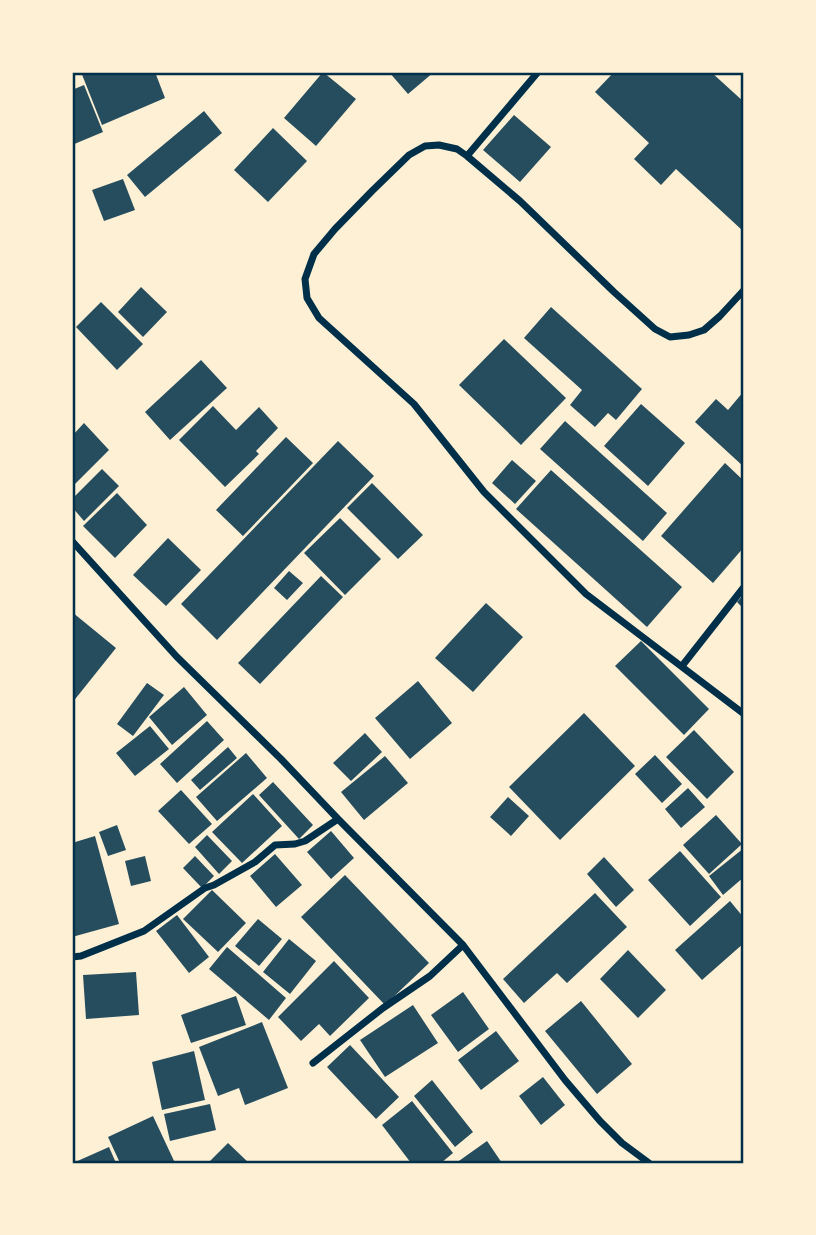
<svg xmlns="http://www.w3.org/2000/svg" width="816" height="1235" font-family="'Archivo Narrow',sans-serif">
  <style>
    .building { fill: #264d5e }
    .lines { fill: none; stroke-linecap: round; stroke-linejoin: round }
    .minor { stroke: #003049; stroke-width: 7 }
    .neatline { fill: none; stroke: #003049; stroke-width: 2.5 }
  </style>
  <rect width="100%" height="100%" fill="#fdf0d5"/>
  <path class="building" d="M81,72H155L165,98L102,125Z
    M323,72L356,99L316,146L284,118Z
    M389,72H434L408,94Z
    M614,72H711L744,102V229L743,231L676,169L661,185L634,159L649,143L595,92Z
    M84,85L103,132L72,145V90Z
    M204,111L222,133L145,197L127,175Z
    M514,115L551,147L520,182L483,150Z
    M273,128L307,161L268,202L234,170Z
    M123,179L135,210L104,221L92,190Z
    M141,287L167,312L143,337L118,312Z
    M101,302L143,344L117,370L76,327Z
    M551,307L642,389L616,420L608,413L595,427L570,405L582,390L524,338Z
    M504,339L566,398L521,445L459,385Z
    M201,360L227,388L170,440L145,412Z
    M744,391V467L695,422L716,399L728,410Z
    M641,404L685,443L648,486L604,446Z
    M213,406L236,430L259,407L278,428L256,451L259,454L225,487L179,440Z
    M565,421L667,513L643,541L540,449Z
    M84,423L109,450L72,487V436Z
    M286,437L313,463L243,536L216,510Z
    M338,441L374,476L217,640L181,604Z
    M512,460L536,481L515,504L492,483Z
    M725,463L744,481V547L713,583L661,536Z
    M102,469L119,486L84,521L72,507V499Z
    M551,470L682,587L647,627L516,509Z
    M372,483L423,535L398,559L347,508Z
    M117,493L147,525L115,558L83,526Z
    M340,518L381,559L345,595L304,553Z
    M168,538L201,570L166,606L133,575Z
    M289,571L303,583L287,600L274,588Z
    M321,576L343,597L260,684L238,663Z
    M744,594V609L737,602Z
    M486,603L523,637L473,692L435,658Z
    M72,612L116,648L72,703Z
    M641,641L709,709L684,735L615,666Z
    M418,681L452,723L410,759L375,718Z
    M147,683L164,695L133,736L117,724Z
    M184,687L207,715L172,745L149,717Z
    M584,713L635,766L560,840L509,787Z
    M207,721L224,740L177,783L160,764Z
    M150,726L169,749L135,776L116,753Z
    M694,730L734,772L707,799L666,757Z
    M365,733L382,752L351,781L333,763Z
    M228,747L237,758L200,790L191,780Z
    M246,753L267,778L217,821L196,797Z
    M655,755L682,784L662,803L635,774Z
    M385,756L408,783L364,820L341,792Z
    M273,782L313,825L299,839L259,795Z
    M688,788L705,807L681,828L665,809Z
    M181,790L212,824L189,844L158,811Z
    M253,794L282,826L242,863L212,832Z
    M508,797L529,816L511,836L490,817Z
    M716,815L742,844L709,874L683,845Z
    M117,825L126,850L108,856L99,832Z
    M331,831L354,858L331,879L307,852Z
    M207,835L232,861L219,874L195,847Z
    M95,836L119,924L72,937V843Z
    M744,848V877L723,895L709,876Z
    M680,851L721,897L690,926L648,880Z
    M275,854L302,885L276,907L250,876Z
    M145,856L151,881L131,886L125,861Z
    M195,856L214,876L202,888L183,868Z
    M604,857L634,890L616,907L587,874Z
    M345,875L429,963L385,1005L301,917Z
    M212,890L246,923L218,952L183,919Z
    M595,893L627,927L567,983L557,973L524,1003L503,979Z
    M730,901L744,918V943L702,980L675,950Z
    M177,915L209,957L189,973L156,931Z
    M258,919L282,939L259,966L235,946Z
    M289,939L316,961L290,994L263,972Z
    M227,947L286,998L269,1020L209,969Z
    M628,950L666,990L638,1018L600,979Z
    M334,961L369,998L330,1036L319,1024L301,1041L278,1017Z
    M136,972L139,1015L86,1019L83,975Z
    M463,992L489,1029L458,1052L431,1015Z
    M236,996L246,1025L191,1043L181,1015Z
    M581,1001L632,1064L597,1094L545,1031Z
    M413,1005L438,1043L385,1077L360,1040Z
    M262,1022L288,1088L245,1105L239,1088L218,1096L199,1047Z
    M496,1031L519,1061L481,1090L458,1060Z
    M350,1045L399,1097L376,1119L327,1067Z
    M194,1051L205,1100L162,1110L152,1062Z
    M543,1077L565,1105L541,1125L519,1096Z
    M432,1080L473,1132L455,1147L414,1096Z
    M412,1101L453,1153L441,1163H411L382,1125Z
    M210,1104L216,1130L170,1141L164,1114Z
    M153,1116L175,1163H120L108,1137Z
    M487,1141L502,1163H456Z
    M228,1143L249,1163H208Z
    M109,1147L116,1163H73Z"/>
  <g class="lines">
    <path class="minor" d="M467,156L538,72
      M744,290L720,316L704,330L689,335L670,337L655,329L614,292L520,201L467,156L457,149L439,145L425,146L409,155L372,191L335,229L314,254L305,279L307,298L319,318L414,404L484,492L586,594L744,714
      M72,541L177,657L281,759L338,819L463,945L565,1080L600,1121L622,1143L649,1163
      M682,666L744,587
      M72,957L81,956L144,931L205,888L214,885L255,862L275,845L295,844L305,841L338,819
      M313,1063L383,1008L430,976L463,945"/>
  </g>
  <rect width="816" height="1235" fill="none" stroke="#fdf0d5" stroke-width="147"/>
  <rect x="74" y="74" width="668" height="1088" class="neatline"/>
</svg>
